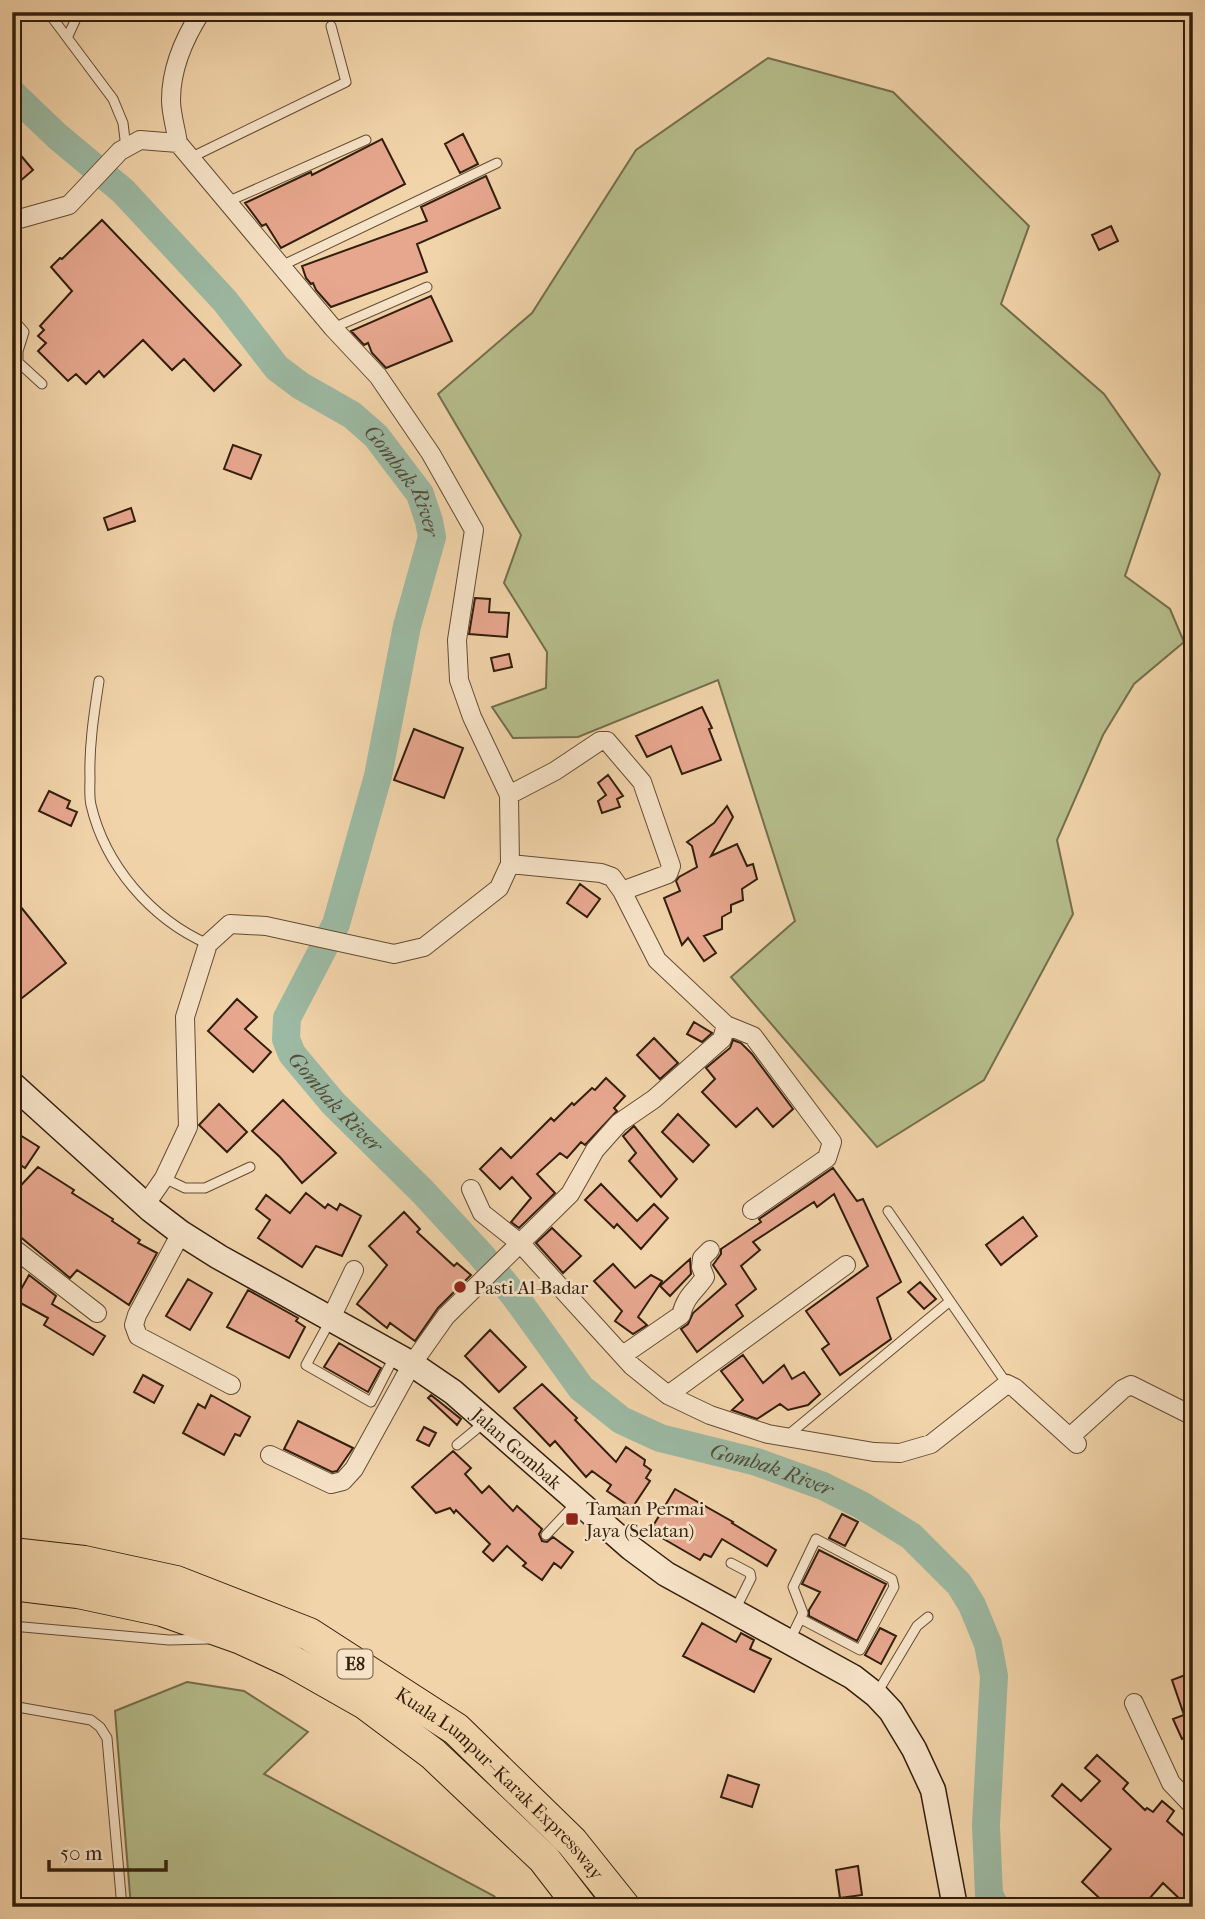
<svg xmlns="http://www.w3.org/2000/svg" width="1205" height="1919" font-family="'IM FELL French Canon',serif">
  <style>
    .green { fill: #b6be8c; stroke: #746e4c; stroke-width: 2 }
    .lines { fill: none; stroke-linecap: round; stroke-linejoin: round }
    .river { stroke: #9cb9a3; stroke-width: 28 }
    .building { fill: #e7a78f; stroke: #321e0c; stroke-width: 2 }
    .lane-casing { stroke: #624c34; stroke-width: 11 }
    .street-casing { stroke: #624c34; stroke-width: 20 }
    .secondary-casing { stroke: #321e0c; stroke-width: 27 }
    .highway-casing { stroke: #321e0c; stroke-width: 34 }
    .lane { stroke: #f7e3c8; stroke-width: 9 }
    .street { stroke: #f7e3c8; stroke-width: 18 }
    .secondary { stroke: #f7e3c8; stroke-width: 24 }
    .highway { stroke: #f2d4aa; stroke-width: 32 }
    .poi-dot { fill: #8f2418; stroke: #f7e3c8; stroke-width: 2.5 }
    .labels { text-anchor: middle; stroke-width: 5; stroke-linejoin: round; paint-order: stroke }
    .shield { fill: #f7e3c8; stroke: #6d5944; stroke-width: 2 }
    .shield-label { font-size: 18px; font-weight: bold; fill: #321e0c }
    .poi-label { font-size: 19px; fill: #321e0c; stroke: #f7e3c8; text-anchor: start }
    .street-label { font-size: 19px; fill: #321e0c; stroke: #f7e3c8 }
    .water-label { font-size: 21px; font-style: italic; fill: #524c39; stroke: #f7e3c8 }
  </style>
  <rect width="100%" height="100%" fill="#f2d4aa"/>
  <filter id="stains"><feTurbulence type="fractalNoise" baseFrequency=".00286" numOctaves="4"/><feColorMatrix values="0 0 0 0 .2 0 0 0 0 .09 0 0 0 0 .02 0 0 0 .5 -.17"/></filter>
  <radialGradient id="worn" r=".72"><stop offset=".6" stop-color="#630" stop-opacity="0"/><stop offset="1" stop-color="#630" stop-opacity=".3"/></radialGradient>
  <path class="green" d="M768,58L893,92L1029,226L1001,304L1104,394L1160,474L1125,576L1170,609L1184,642L1134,684L1103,735L1057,840L1073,914L984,1080L877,1147L731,977L795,921L718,680L578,737L513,738L492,707L546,688L547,652L504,583L521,535L438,394L532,313L636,150Z
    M187,1682L244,1691L308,1732L264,1774L494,1896L503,1907H131L115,1711Z"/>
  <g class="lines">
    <path class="river" id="s1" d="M12,93L57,136L123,191L225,301L277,368L301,386L352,415L376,436L420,494L429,521L432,537L407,626L378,776L336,924L287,1018L286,1039L292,1054L333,1103L423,1192L481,1255L514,1295L581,1388L621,1420L660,1438L757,1462L823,1486L861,1505L911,1536L959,1584L972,1605L988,1644L994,1676L986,1825L989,1895L996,1907"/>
  </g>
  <path class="building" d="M463,134L478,164L460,173L445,144Z
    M382,139L405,184L281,248L266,224L262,226L245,203L311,172L312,175Z
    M12,145L33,170L12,188Z
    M486,176L500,208L417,244L427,272L331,307L316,290L313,283L311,284L306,278L302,266L427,221L421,207Z
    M102,220L241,365L214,391L184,359L172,370L143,340L104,377L99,371L86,384L76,374L68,381L38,351L46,343L38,336L44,330L40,326L72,291L51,267L60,258L62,259Z
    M1111,226L1118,241L1099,250L1092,235Z
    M431,296L452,341L386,368L372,353L368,343L364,345L351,331Z
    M233,445L261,455L251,479L224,469Z
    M131,508L135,521L108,530L104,518Z
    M475,598L490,599L489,612L509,613L507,637L469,634Z
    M509,654L512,667L494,671L491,658Z
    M702,707L712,728L709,729L721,760L682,774L671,746L647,757L636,736Z
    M414,729L463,748L444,798L394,780Z
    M608,775L623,796L617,799L620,807L602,813L598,801L606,795L598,783Z
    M49,791L70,801L67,808L77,812L71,826L39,811Z
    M727,806L733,817L711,856L737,844L747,866L753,864L757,879L742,889L743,900L731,905V912L722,917V929L704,936L716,953L704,961L688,938L682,945L664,898L680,891L676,881L679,877L697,867L692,846L687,842L714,823Z
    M580,884L600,899L587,917L567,903Z
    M12,896L66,963L12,1006Z
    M237,999L257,1017L245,1029L271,1052L253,1072L208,1031Z
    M694,1022L712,1033L702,1042L687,1034Z
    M654,1038L678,1063L660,1079L637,1055Z
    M733,1040L741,1043L752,1054L793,1109L773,1127L757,1108L736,1127L702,1092L715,1079L706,1068L730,1048Z
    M606,1078L625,1096L614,1108L617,1111L585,1145L581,1142L567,1158L560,1153L537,1174L555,1193L519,1228L511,1222L531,1198L512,1177L500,1189L480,1169L501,1148L511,1158L551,1118L554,1121L572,1103L574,1105L592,1088L595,1090Z
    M283,1100L336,1153L302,1183L280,1157L252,1131Z
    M219,1104L247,1132L227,1152L199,1125Z
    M678,1114L709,1145L693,1162L662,1132Z
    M634,1126L677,1179L661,1197L629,1161L636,1153L623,1136Z
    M12,1130L39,1147L25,1168L12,1159Z
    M38,1167L74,1190L72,1193L113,1219L112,1221L140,1240L138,1243L157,1253L129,1305L77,1270L70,1278L12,1230V1195Z
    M833,1168L857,1201L863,1199L901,1282L877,1298L891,1339L840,1375L822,1349L829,1344L806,1311L868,1266L834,1194L817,1207L814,1202L753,1242L760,1250L741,1266L756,1289L736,1305L743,1316L697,1352L681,1329L688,1324L693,1313L726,1284L713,1265L721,1254V1249L761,1222L759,1219Z
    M601,1184L637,1221L654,1204L668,1218L641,1249L617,1224L614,1228L585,1200Z
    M306,1193L325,1208L328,1204L337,1210L340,1204L361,1216L342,1256L316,1246L302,1267L258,1238L270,1220L256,1209L266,1195L290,1213Z
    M404,1212L420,1229L417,1232L454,1266L457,1263L471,1275L438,1308L415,1341L390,1323L387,1328L357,1304L387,1265L369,1246Z
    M1023,1217L1037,1236L1001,1265L986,1245Z
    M552,1228L581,1256L563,1273L536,1243Z
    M690,1259L691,1274L670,1296L660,1286Z
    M613,1264L635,1288L651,1275L662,1281L638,1317L647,1325L633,1334L615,1321L622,1311L594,1281Z
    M29,1275L56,1296L52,1304L105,1336L93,1355L44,1325L48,1318L15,1300Z
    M188,1279L212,1293L190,1330L166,1316Z
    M920,1282L936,1299L924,1309L908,1292Z
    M248,1290L298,1318L296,1321L305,1327L289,1358L227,1327Z
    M490,1330L526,1367L499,1392L465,1356Z
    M339,1343L381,1368L368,1392L324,1367Z
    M743,1355L763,1383L784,1365L792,1379L804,1372L820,1394L808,1405L788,1410L780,1404L757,1419L732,1410L743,1400L721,1371Z
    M143,1375L163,1386L154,1403L134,1392Z
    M542,1384L577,1418L575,1420L616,1462L626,1447L645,1460L644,1465L651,1470L646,1478L650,1481L632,1508L607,1491L611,1485L592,1471L586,1477L555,1441L550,1446L514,1408Z
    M211,1395L250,1417L240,1436L235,1434L224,1455L183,1433L198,1404L205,1408Z
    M431,1395L461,1419L457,1425L428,1398Z
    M298,1421L353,1448L337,1471L332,1472L284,1449Z
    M424,1427L436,1433L429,1446L417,1440Z
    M453,1451L471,1468L465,1474L482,1493L489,1486L513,1511L517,1506L542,1529L539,1534L542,1541L547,1542L553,1537L573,1552L561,1568L554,1563L542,1580L523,1566L526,1563L507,1546L493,1561L483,1552L490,1544L456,1510L454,1513L450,1508L436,1513L412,1487Z
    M675,1489L733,1522L732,1523L776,1550L767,1566L722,1539L711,1557L704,1554L700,1560L650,1531Z
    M842,1514L858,1522L845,1546L829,1538Z
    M819,1550L886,1584L857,1641L809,1616V1610L820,1592L802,1584Z
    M702,1623L736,1642L741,1633L754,1640L750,1649L771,1659L754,1692L683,1656Z
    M880,1628L896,1636L881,1664L865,1655Z
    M1193,1672V1734L1182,1739L1173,1719L1184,1715L1172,1680Z
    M1097,1755L1128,1783L1123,1789L1145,1810L1147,1808L1153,1812L1162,1801L1174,1811L1167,1821L1193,1844V1893L1184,1903L1163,1883L1142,1907H1129L1122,1900L1116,1907H1109L1082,1882L1111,1849L1052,1796L1062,1784L1081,1801L1100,1781L1085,1768Z
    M728,1775L759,1785L752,1807L721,1797Z
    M858,1866L862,1895L840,1898L836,1870Z"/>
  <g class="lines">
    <defs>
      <path id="lane" d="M48,12L113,99L123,123L126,148
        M68,36L79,12
        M190,158L346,82L331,26
        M227,202L366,140
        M281,266L497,163
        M12,318L24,332L18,351V362L42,384
        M333,328L427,287
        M99,681C94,714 89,745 90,778C90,786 89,796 91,805C105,865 151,919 208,944
        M164,1178L185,1188H205L250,1167
        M888,1211L1007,1384
        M331,1319L306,1365L371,1402L393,1359L389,1357
        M787,1436L950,1301
        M457,1445L485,1422
        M546,1535L576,1503
        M731,1563L750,1573L751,1578L735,1610
        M12,1626L169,1640L208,1639
        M790,1640L803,1613L793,1587L816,1539L892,1579L894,1587L860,1650L801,1619
        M877,1693L917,1626L928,1617
        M12,1706L91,1720L100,1727L107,1738L122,1907"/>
      <path id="street" d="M178,143C176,129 171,114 171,100C171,69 185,37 201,12
        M12,221L69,205L120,151L140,140L178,143L333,328L378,376L431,454L474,530L457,640L459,680L472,717L509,795L510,864L499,888L424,947L394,954L266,926L230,924L208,944L185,1017L188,1127L164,1178L146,1204
        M509,795L555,771L600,741H607L642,782L671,866L668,874L622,891
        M726,1025L753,1036L832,1142L827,1158L752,1210
        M471,1189L482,1213L521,1244L632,1366L668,1395L710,1415L768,1434L874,1452L900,1453L931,1444L1007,1384L1015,1388L1077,1444
        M181,1233L137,1315L134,1325L138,1336L231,1385
        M12,1247L97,1313
        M331,1318L354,1270
        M623,1355L681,1315C686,1295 695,1292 705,1277L701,1267L702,1258L710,1250
        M668,1395L846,1265
        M1070,1437L1123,1389L1131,1385L1193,1416
        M270,1455L331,1484L343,1481L354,1469L412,1364L446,1316L570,1194L595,1150L619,1123L654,1099L722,1039L726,1025L657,960L622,891L612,877L601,873L510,864
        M1134,1703L1171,1783L1193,1806"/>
      <g id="secondary">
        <path id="s2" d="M12,1084L151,1210L181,1233L219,1257L412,1364L453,1392L631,1548L666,1574L853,1677L876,1695L891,1711L914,1749L933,1790L955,1907"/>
      </g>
      <g id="highway">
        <path id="s3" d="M12,1554L84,1562L176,1582L309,1634L456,1729L572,1842L624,1907"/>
        <path d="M12,1584L78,1592L162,1610L241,1638L291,1661L365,1703L433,1754L544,1859L581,1907"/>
      </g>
    </defs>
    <use href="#lane" class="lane-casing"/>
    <use href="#street" class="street-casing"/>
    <use href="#secondary" class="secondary-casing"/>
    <use href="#highway" class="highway-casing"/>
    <use href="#lane" class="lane"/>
    <use href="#street" class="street"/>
    <use href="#secondary" class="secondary"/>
    <use href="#highway" class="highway"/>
  </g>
  <g class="poi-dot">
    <circle cx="460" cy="1287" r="7"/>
    <rect x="565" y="1512" width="14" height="14" rx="3.5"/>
  </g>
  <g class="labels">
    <rect class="shield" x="337.5" y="1649.5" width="35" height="29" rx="5"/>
    <g class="shield-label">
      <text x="355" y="1670">E8</text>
    </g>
    <g class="poi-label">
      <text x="474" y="1294">Pasti Al-Badar</text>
      <text x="586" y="1515">Taman Permai<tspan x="586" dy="22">Jaya (Selatan)</tspan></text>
    </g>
    <g class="street-label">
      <text dy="7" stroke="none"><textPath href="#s2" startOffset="626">Jalan Gombak</textPath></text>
      <text dy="7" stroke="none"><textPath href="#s3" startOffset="553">Kuala Lumpur–Karak Expressway</textPath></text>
    </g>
    <g class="water-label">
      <text dy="7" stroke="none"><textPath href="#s1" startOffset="556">Gombak River</textPath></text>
      <text dy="7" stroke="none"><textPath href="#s1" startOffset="1228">Gombak River</textPath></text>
      <text dy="7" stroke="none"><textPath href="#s1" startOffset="1816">Gombak River</textPath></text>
    </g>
  </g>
  <rect width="1205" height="1919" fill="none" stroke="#f2d4aa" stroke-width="42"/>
  <rect x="14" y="14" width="1177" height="1891" fill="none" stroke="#321e0c" stroke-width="3.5"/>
  <rect x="21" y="21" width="1163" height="1877" fill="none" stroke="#321e0c" stroke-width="2"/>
  <path d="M49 1860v10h117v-10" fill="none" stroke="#321e0c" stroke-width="3.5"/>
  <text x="60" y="1860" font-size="21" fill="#321e0c" stroke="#f7e3c8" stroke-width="5" paint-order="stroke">50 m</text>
  <rect width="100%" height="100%" filter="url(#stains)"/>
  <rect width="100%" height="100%" fill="url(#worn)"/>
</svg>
